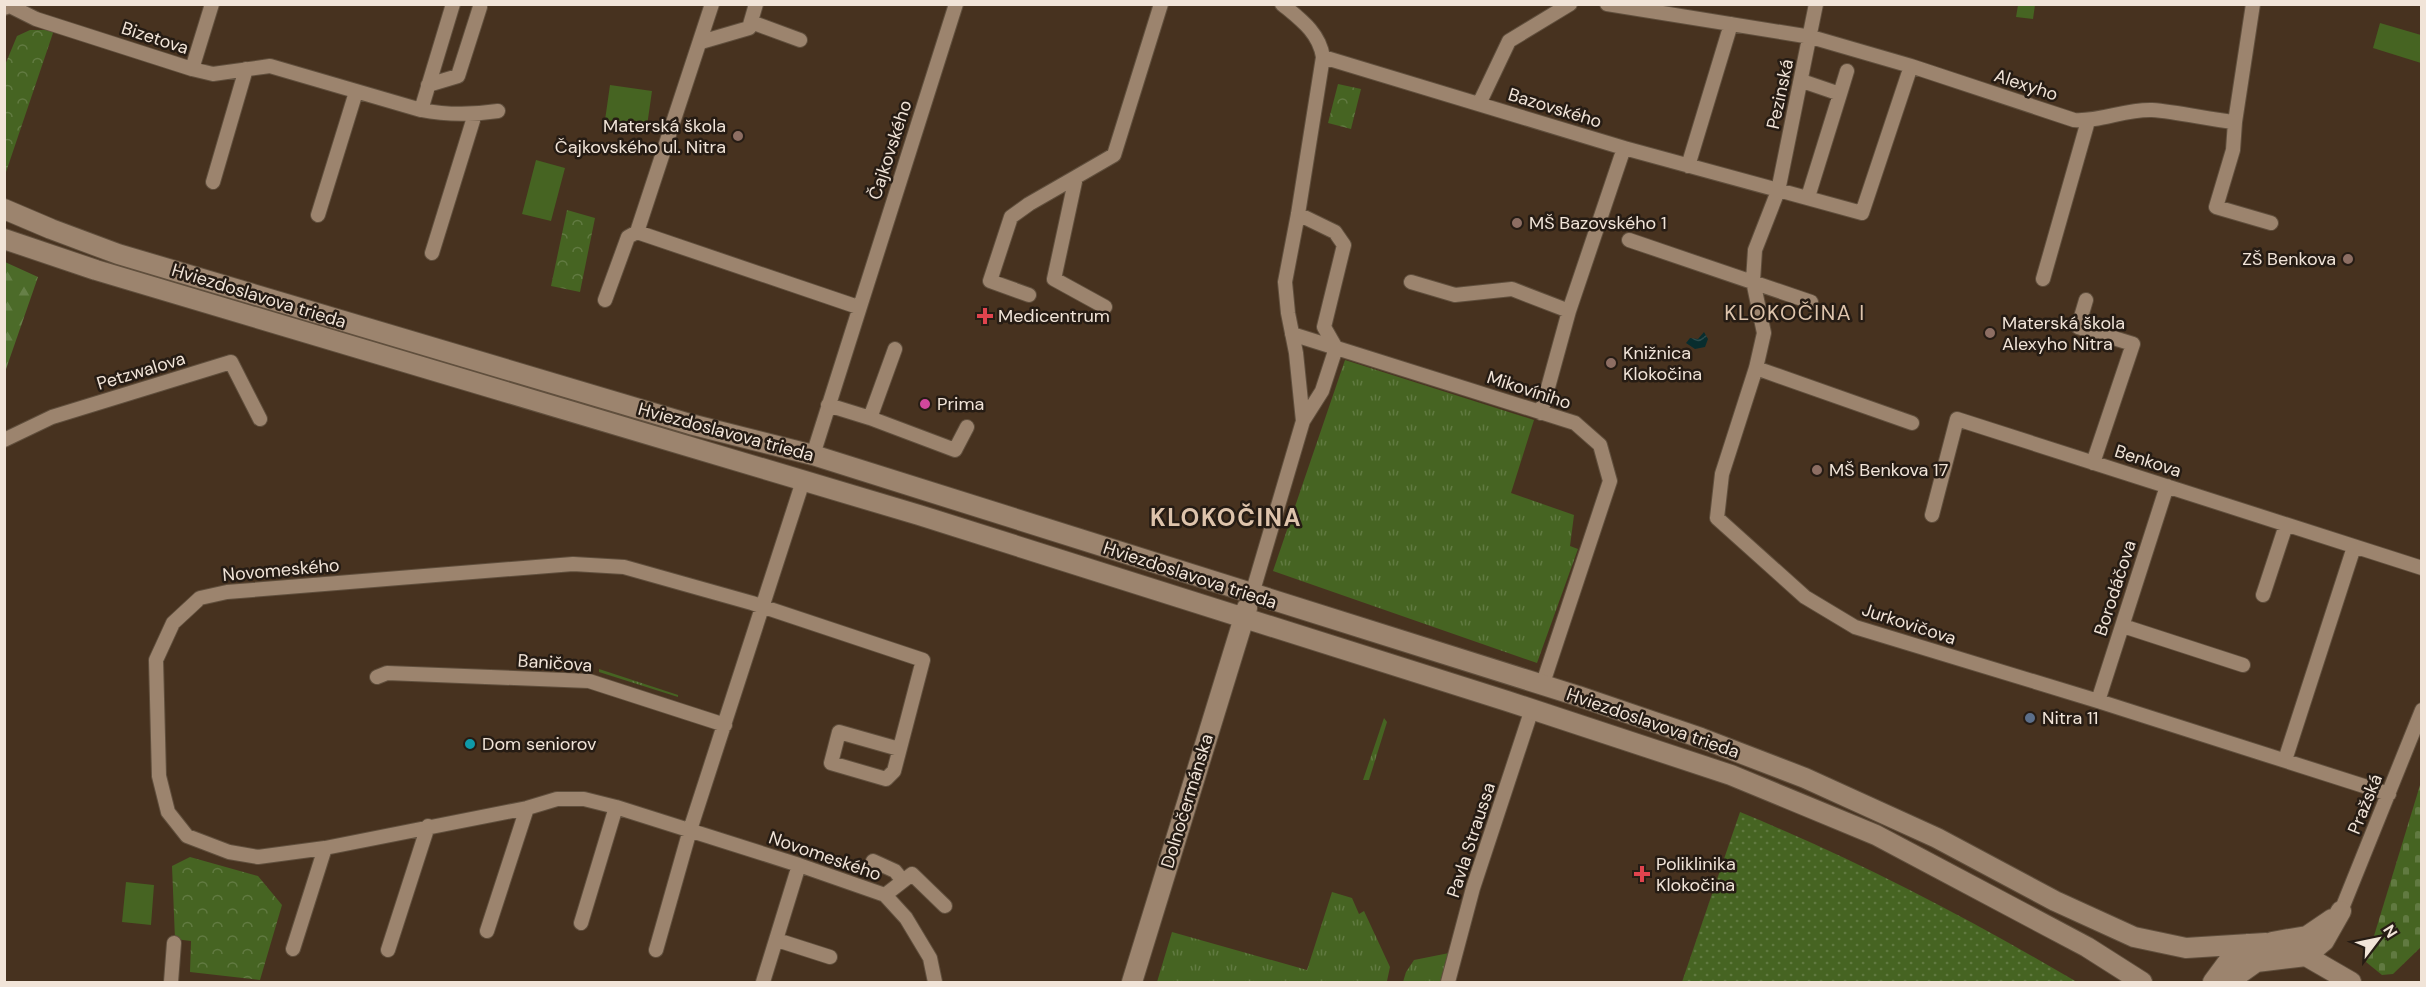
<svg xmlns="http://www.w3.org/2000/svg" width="2426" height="987" font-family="'DM Sans',sans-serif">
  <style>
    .grass { fill: url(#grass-tufts) }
    .forest { fill: url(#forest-firs) }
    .cemetery { fill: url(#cemetery-stones) }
    .park { fill: url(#park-crowns) }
    .garden { fill: url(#garden-dots) }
    .pitch { fill: #466422 }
    .water { fill: url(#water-waves) }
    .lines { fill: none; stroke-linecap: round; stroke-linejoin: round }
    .street-casing { stroke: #604f3d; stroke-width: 16 }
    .secondary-casing { stroke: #604f3d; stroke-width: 22 }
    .street { stroke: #9c846e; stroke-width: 14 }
    .secondary { stroke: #9c846e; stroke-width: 20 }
    .education-dot { fill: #8d6e63; stroke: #261c14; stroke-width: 2 }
    .health-dot { fill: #e0444e; stroke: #261c14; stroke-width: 2 }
    .hotel-dot { fill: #d1479c; stroke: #261c14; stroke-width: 2 }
    .service-dot { fill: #5c6f8a; stroke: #261c14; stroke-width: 2 }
    .culture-dot { fill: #0f9aa8; stroke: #261c14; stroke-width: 2 }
    .labels { text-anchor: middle; stroke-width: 5; stroke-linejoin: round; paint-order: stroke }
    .street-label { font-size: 18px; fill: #f1e4d8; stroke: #261c14 }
    .poi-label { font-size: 18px; fill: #f1e4d8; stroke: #261c14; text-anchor: start }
    .quarter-label { font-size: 21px; letter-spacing: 1.5px; fill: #dec4ac; stroke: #261c14 }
    .district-label { font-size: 24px; font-weight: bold; letter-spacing: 1.5px; fill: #dec4ac; stroke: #261c14 }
  </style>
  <defs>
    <pattern id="grass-tufts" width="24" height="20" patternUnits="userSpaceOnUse" patternTransform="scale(1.5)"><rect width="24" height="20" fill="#466422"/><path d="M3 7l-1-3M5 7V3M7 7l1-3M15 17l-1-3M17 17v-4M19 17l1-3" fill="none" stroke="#617a41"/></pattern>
    <pattern id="forest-firs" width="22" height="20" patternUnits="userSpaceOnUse" patternTransform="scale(1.5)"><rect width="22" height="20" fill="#4c6b29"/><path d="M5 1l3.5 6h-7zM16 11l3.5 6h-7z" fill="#668047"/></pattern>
    <pattern id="cemetery-stones" width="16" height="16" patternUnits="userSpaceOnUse" patternTransform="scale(1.5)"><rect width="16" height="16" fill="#466422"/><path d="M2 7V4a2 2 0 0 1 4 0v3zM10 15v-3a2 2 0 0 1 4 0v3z" fill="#617a41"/></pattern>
    <pattern id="park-crowns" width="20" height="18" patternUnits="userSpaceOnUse" patternTransform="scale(1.5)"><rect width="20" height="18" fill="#466422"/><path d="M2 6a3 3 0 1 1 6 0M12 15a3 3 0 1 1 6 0" fill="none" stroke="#617a41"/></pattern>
    <pattern id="garden-dots" width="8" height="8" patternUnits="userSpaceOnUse" patternTransform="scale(1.5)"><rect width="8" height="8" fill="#466422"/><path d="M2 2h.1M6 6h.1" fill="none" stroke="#617a41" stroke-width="1.8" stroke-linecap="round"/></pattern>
    <pattern id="water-waves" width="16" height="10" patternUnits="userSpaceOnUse" patternTransform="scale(1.5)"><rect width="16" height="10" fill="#082d2e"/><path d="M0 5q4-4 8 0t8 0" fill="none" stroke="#2c4b4c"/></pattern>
  </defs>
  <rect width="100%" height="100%" fill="#47321f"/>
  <path class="grass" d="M1345,360L1534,420L1511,493L1574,515L1570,546L1578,549L1537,663L1273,571Z
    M599,669L678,695V697L599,672Z
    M1384,718L1387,722L1369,780H1363Z
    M1332,892L1352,898L1359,914L1364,911L1390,967L1387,981L1392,982H1157L1172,932L1307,970Z
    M1449,953L1442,982H1403L1406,972L1414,960Z"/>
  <path class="forest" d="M5,262L38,277L5,372Z"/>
  <path class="cemetery" d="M2421,782V947L2393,974L2382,975L2366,962Z"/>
  <path class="park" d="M30,30H54L5,175V65L17,36Z
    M1338,84L1361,89L1351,129L1328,123Z
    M567,210L595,218L580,292L551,286Z
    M190,857L258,876L282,905L260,980L190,972L191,941L175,939L172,866Z"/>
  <path class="garden" d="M1740,812C1857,860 1968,918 2077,982H1682Z"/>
  <path class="pitch" d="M2018,5H2035L2033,19L2016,17Z
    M2380,23L2421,35V63L2373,48Z
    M610,85L652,91L647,126L605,120Z
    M536,160L565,168L551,221L522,214Z
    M126,882L154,885L151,925L122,922Z"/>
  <path class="water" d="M1704,332L1708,339L1705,347L1695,349L1686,343L1690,338L1698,339Z"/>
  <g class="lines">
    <defs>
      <path id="street" d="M6,4L36,19L192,69L213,74L270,66L421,110C447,115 471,115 498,111
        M712,4L637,232L858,307
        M1282,4C1300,19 1319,32 1323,57L1298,214L1285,282L1288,313L1296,353L1303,421
        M1607,4L1811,37L1911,66L2074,120C2100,122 2125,109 2152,110C2179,112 2207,119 2235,122L2253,4
        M1816,4L1778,191L1755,250L1753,281L1764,333L1756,368L1722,474L1717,518L1805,597L1855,627L2098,701L2389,794
        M751,22L800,40
        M701,42L749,28L756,4
        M1323,57L1624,148L1862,213L1911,66
        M192,69L212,4
        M1802,81L1840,94L1808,197
        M428,85L458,76L480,7
        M1840,94L1847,71
        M1479,104L1509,41L1570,4
        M421,110L453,4
        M2235,122L2233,150L2216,207L2271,223
        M1688,166L1731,24
        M213,182L246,69
        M318,215L356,92
        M1629,240L1811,302
        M432,253L475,114
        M2043,279L2088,121
        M1411,282L1455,295L1512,289L1569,311
        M1029,295L990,281L1011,217L1029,204L1076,177
        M605,300L628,237L637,232
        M2086,300L2078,327L2133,344L2093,463
        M1105,307L1054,279L1076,177L1114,155L1161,4
        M1292,334L1575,423L1600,445L1610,481L1542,686
        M1756,368L1912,423
        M828,405L870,418L955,450L967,427
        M1541,413L1569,311L1624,148
        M870,418L895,349
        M4,440L52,417L231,362L260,419
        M813,455L956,4
        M1932,515L1957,419L2422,568
        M1252,594L1303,421L1322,391L1336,348L1324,327L1344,245L1335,232L1298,214
        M2263,595L2286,525
        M2123,626L2243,665
        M377,677L387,673L589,681L725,725
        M2098,701L2167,486
        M899,749L839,732L831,763L886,779L894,771L923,660L752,603L624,567L573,564L227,592L200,598L173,623L156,660L159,776L168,812L187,836L229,852L258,857L325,848L527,808L557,799H584L616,807L799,865L885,895L906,918L930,958L935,982
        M2285,760L2354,547
        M873,861L895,871L903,881
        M885,895L912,874L945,906
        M2341,911L2422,710
        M581,923L616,807
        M487,931L527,808
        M777,940L830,957
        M293,949L325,848
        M388,950L428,826
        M656,950L690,830L803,481
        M171,982L174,943
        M763,982L799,865
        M1448,982L1473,888L1532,709"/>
      <path id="secondary" d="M4,5L5,4
        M4,209L51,229L118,254L690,424L813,455L1578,696L1701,738L1805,778L1937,838L2055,901L2134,937L2186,948L2266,943L2306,956L2351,982
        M4,239L96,270L919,515L1507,701L1731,775L1876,835L2087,947L2142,982
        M2272,942L2307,936L2332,919
        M1132,982L1247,608
        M2213,982L2230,959L2247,944
        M2228,982L2256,962L2306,956L2324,941L2341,911"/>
    </defs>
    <use href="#street" class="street-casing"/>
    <use href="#secondary" class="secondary-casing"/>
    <use href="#street" class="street"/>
    <use href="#secondary" class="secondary"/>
  </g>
  <g class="education-dot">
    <circle cx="738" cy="136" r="6"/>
    <circle cx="1517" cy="223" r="6"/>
    <circle cx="2348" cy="259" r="6"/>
    <circle cx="1990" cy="333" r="6"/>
    <circle cx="1611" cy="363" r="6"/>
    <circle cx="1817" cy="470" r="6"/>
  </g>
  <g class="health-dot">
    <path d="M982 307h6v6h6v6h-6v6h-6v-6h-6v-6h6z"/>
    <path d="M1639 865h6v6h6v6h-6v6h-6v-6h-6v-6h6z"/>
  </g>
  <circle class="hotel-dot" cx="925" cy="404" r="6"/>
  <circle class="service-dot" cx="2030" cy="718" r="6"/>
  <circle class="culture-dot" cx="470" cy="744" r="6"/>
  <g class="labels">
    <g class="street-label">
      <text transform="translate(155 38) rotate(18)" y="6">Bizetova</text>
      <text transform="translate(2026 85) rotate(18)" y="6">Alexyho</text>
      <text transform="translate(1780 94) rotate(-78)" y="6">Pezinská</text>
      <text transform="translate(1555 108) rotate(17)" y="6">Bazovského</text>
      <text transform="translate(890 150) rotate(-72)" y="6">Čajkovského</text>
      <text transform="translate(259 296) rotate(17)" y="6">Hviezdoslavova trieda</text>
      <text transform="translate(141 371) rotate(-17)" y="6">Petzwalova</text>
      <text transform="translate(1529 390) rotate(18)" y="6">Mikovíniho</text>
      <text transform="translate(726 432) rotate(15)" y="6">Hviezdoslavova trieda</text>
      <text transform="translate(2148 461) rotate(18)" y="6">Benkova</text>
      <text transform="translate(281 570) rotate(-5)" y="6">Novomeského</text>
      <text transform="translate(1190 575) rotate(18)" y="6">Hviezdoslavova trieda</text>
      <text transform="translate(2115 588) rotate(-72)" y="6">Borodáčova</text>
      <text transform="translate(1909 624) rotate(18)" y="6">Jurkovičova</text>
      <text transform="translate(555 663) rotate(4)" y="6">Baničova</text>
      <text transform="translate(1653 723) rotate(19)" y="6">Hviezdoslavova trieda</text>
      <text transform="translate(1187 801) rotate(-73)" y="6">Dolnočermánska</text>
      <text transform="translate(2365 804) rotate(-68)" y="6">Pražská</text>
      <text transform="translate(1471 840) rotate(-72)" y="6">Pavla Straussa</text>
      <text transform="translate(825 856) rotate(19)" y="6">Novomeského</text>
    </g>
    <g class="poi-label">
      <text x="726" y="132" text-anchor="end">Materská škola<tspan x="726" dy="21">Čajkovského ul. Nitra</tspan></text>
      <text x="1529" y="229">MŠ Bazovského 1</text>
      <text x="2336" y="265" text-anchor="end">ZŠ Benkova</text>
      <text x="998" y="322">Medicentrum</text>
      <text x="2002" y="329">Materská škola<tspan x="2002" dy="21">Alexyho Nitra</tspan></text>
      <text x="1623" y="359">Knižnica<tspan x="1623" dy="21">Klokočina</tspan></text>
      <text x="937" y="410">Prima</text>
      <text x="1829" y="476">MŠ Benkova 17</text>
      <text x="2042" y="724">Nitra 11</text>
      <text x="482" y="750">Dom seniorov</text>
      <text x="1656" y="870">Poliklinika<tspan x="1656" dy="21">Klokočina</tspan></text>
    </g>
    <g class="quarter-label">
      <text x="1795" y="320">KLOKOČINA I</text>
    </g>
    <g class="district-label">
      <text x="1226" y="526">KLOKOČINA</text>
    </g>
  </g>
  <rect width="2426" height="987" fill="none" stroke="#f1e4d8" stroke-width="12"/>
  <g transform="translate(2378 939) rotate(58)" stroke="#261c14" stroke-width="4.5" paint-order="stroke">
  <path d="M0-4.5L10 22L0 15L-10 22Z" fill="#f1e4d8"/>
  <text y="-9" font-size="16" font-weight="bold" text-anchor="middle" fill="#f1e4d8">N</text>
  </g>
</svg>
